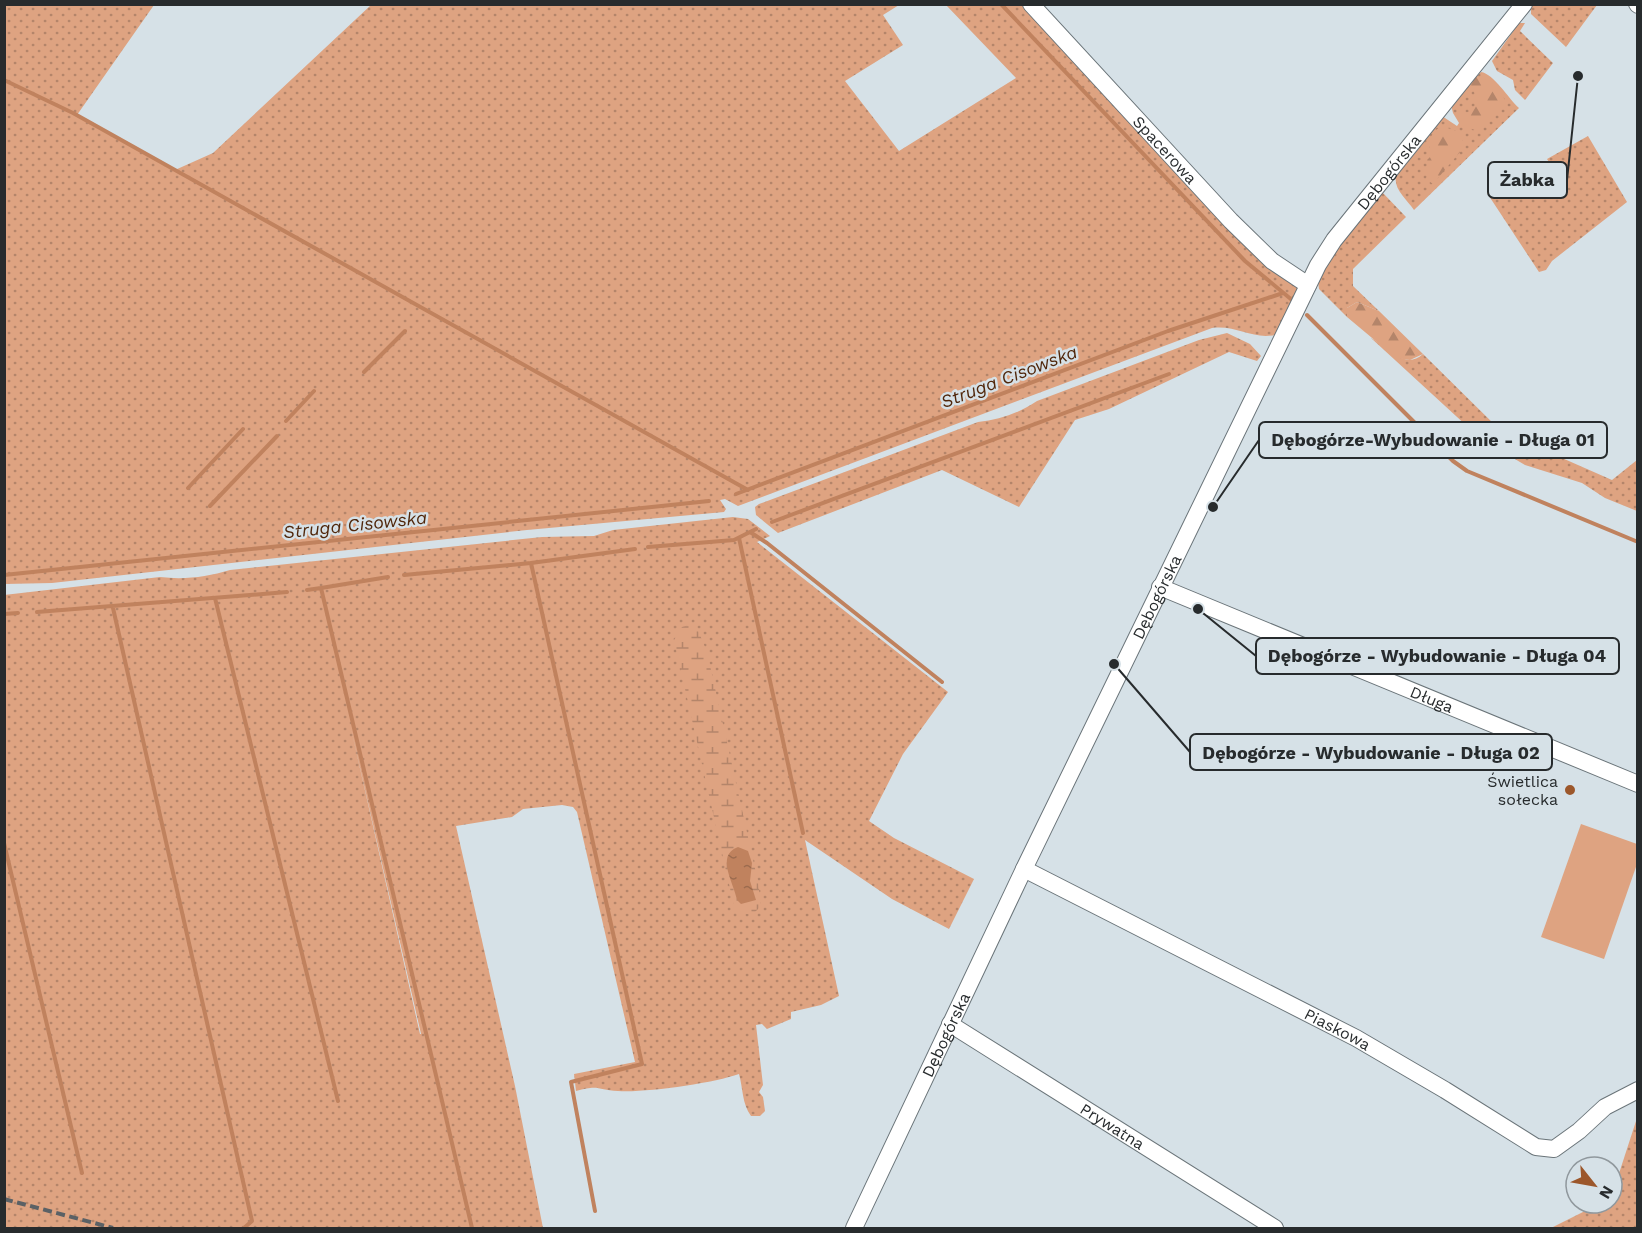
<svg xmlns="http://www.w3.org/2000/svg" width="1642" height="1233" font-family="'Work Sans',sans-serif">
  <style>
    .grass { fill: url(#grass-dots); fill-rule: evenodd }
    .forest { fill: url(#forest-firs) }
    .wetland { fill: url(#wetland-marsh) }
    .pitch { fill: #dea381 }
    .water { fill: url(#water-ripples) }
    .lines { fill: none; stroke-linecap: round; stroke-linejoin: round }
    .stream { stroke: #c0825e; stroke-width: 4 }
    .minor-casing { stroke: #6a7479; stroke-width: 18 }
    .minor { stroke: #fff; stroke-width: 16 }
    .rail { stroke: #5b6165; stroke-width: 4; stroke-dasharray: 9 4.5; stroke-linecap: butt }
    .poi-dot { fill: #9c572b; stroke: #d6e1e7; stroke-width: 2 }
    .labels { text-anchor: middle; stroke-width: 5; stroke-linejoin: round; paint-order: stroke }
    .street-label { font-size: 16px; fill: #272b2d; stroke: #d6e1e7 }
    .poi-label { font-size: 16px; fill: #272b2d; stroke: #d6e1e7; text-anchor: end }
    .water-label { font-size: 18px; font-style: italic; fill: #50270b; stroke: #d6e1e7 }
    .leader { fill: none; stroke: #272b2d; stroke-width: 2 }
    .callout-dot { fill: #272b2d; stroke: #d6e1e7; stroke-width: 2 }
    .callout { fill: #d6e1e7; stroke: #272b2d; stroke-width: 2 }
    .callout-label { font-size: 18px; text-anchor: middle; font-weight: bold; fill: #272b2d }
  </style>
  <defs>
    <pattern id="grass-dots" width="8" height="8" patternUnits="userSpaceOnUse" patternTransform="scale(1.5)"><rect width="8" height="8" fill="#dea381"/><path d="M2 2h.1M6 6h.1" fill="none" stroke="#b4856a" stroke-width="1.8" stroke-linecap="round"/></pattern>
    <pattern id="forest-firs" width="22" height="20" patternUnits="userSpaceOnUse" patternTransform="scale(1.5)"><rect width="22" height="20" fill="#dea381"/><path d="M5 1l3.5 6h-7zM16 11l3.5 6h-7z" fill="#b4856a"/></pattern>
    <pattern id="wetland-marsh" width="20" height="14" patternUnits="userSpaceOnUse" patternTransform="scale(1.5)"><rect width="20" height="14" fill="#dea381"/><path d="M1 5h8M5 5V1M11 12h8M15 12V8" fill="none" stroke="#b4856a"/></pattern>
    <pattern id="water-ripples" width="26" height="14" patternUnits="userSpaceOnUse" patternTransform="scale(1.5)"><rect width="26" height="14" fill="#c0825e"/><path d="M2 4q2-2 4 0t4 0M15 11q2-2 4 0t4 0" fill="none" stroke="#9c6b4e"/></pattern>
  </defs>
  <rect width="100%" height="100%" fill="#d6e1e7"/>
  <path class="grass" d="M4,5H154L77,115L175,170L213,153L371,5H899L883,15L903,45L845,81L899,151L1016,78L946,5H1024L1300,285L1275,335C1253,340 1237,325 1212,328L738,506L725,499L720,500L726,509L724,512L527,530L52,583L5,584Z
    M1531,5H1597L1566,47L1531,14Z
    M1519,23H1525L1520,31L1553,63L1525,100L1515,90L1513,80L1497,71L1492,61Z
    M1481,72C1494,74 1508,98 1519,108L1414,210C1406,198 1391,188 1397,172L1442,116L1457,126L1459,123L1453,113L1451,105Z
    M1588,136L1627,202L1552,261L1546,270L1539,272L1487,193L1500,185L1507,197L1525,187L1529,193L1557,175L1547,159Z
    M1382,192L1406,217L1353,269V286L1379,311L1357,302L1347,308V317L1319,289L1318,281L1332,255Z
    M1227,333L1250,344L1261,356L1257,361L1229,352L1109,409L1075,420L1019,507L942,470L778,533L756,515L755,507L759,504L978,422C1000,420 1019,413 1037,401L1199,340Z
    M1371,338C1387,346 1404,371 1423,354L1501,431L1612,480L1637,460V511L1605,498L1582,483L1525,465L1481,439Z
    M733,517L748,519L770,536L757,542L948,692L903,754L869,821L894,838L974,879L949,929L892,899L805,840L839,996L821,1005L791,1012V1019L767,1029L762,1024L756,1025L763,1085L759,1092L763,1097L765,1111L760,1116H751C742,1104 743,1088 739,1074C714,1083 645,1093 618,1091C598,1090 599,1084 576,1091L574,1074L635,1062L577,812L573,807L562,805L523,809L512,817L456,826L515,1086L543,1228H5L4,595L160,577C184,580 207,577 230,570L542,537L594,536L613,530ZM350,724L421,1034H420Z
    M1637,1118V1228H1551L1601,1203H1612V1195Z"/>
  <path class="forest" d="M1476,76L1494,82L1505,100L1486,124L1475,130L1466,127L1457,117L1461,113L1470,112C1481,103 1475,94 1470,83Z
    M1442,126L1459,132L1465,146L1433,184L1426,179L1430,166L1427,160L1433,154C1425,145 1431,131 1442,126Z
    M1357,302L1379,311L1423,354L1410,360L1396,358L1347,317V308Z"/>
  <path class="wetland" d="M695,623L707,652L758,882L761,906L753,914H744L734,906L674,640L682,627Z"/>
  <path class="pitch" d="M1581,824L1637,844V864L1604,959L1541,937Z"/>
  <path class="water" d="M738,847L748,851L752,863L750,881L756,900L741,904L737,900C734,883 715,855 738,847Z"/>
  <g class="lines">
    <path class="stream" d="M1001,4L1245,261L1292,300
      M4,80L73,113L748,490
      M1307,315L1453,461L1467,471L1638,542
      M364,372L405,331
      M286,421L314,391
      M188,488L243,429
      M736,494L1168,331L1283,293
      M210,506L277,436
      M772,522L1169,374
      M750,532L767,543L942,682
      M739,538L803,833
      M648,547L734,540L756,529
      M4,575L709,501
      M404,575L531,563
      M321,588L388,577
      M307,590L321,588L472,1228
      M215,598L338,1101
      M113,608L252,1221L244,1228
      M37,612L287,592
      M4,614L18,613
      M4,843L82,1173
      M595,1211L571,1082L642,1064L531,563L635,549"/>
    <defs>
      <g id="minor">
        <path id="s1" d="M1031,4L1231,221L1272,261L1308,285"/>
        <path d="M1637,4L1638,5"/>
        <path id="s2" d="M1160,587L1638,784"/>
        <path id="s3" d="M1024,869L1356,1038L1445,1090L1536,1147L1554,1149L1579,1131L1605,1107L1638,1090"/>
        <path id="s4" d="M950,1024L1275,1228"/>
        <path id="s5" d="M854,1228L1024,869L1318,265L1334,240L1524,4"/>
      </g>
    </defs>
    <use href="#minor" class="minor-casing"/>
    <use href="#minor" class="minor"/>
    <path class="rail" d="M4,1199L113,1228"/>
  </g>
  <circle class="poi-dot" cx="1570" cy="790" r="6"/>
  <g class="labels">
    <g class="street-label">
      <text dy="6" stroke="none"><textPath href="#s1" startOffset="198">Spacerowa</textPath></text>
      <text dy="6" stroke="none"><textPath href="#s5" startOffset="1186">Dębogórska</textPath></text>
      <text dy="6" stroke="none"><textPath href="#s5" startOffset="700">Dębogórska</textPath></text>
      <text dy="6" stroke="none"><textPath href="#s2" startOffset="294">Długa</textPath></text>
      <text dy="6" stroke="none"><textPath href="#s3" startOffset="352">Piaskowa</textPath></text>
      <text dy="6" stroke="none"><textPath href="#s5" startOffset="214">Dębogórska</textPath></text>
      <text dy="6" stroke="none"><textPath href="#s4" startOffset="192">Prywatna</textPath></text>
    </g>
    <g class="poi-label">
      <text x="1558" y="787">Świetlica<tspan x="1558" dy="18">sołecka</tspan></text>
    </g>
    <g class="water-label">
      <text transform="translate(1009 377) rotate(-21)" y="6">Struga Cisowska</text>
      <text transform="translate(355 525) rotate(-6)" y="6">Struga Cisowska</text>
    </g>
  </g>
  <path class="leader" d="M1578 76L1567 180M1213 507L1259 440M1198 609L1256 656M1114 664L1190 752"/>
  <g class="callout-dot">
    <circle cx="1578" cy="76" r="6"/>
    <circle cx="1213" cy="507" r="6"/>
    <circle cx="1198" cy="609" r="6"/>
    <circle cx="1114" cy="664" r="6"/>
  </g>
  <g class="callout">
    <rect x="1488" y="162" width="79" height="36" rx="6"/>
    <rect x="1259" y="422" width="348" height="36" rx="6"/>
    <rect x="1256" y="638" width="363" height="36" rx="6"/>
    <rect x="1190" y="734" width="362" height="36" rx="6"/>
  </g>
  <g class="callout-label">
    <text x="1527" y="186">Żabka</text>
    <text x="1433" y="446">Dębogórze-Wybudowanie - Długa 01</text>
    <text x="1437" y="662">Dębogórze - Wybudowanie - Długa 04</text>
    <text x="1371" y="759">Dębogórze - Wybudowanie - Długa 02</text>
  </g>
  <rect width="1642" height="1233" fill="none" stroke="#272b2d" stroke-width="12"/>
  <g transform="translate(1594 1185) rotate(121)"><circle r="28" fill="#d6e1e7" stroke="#90989d" stroke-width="1.5"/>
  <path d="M0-4.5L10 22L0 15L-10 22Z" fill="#9c572b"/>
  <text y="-9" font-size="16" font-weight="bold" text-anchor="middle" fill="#272b2d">N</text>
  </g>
</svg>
